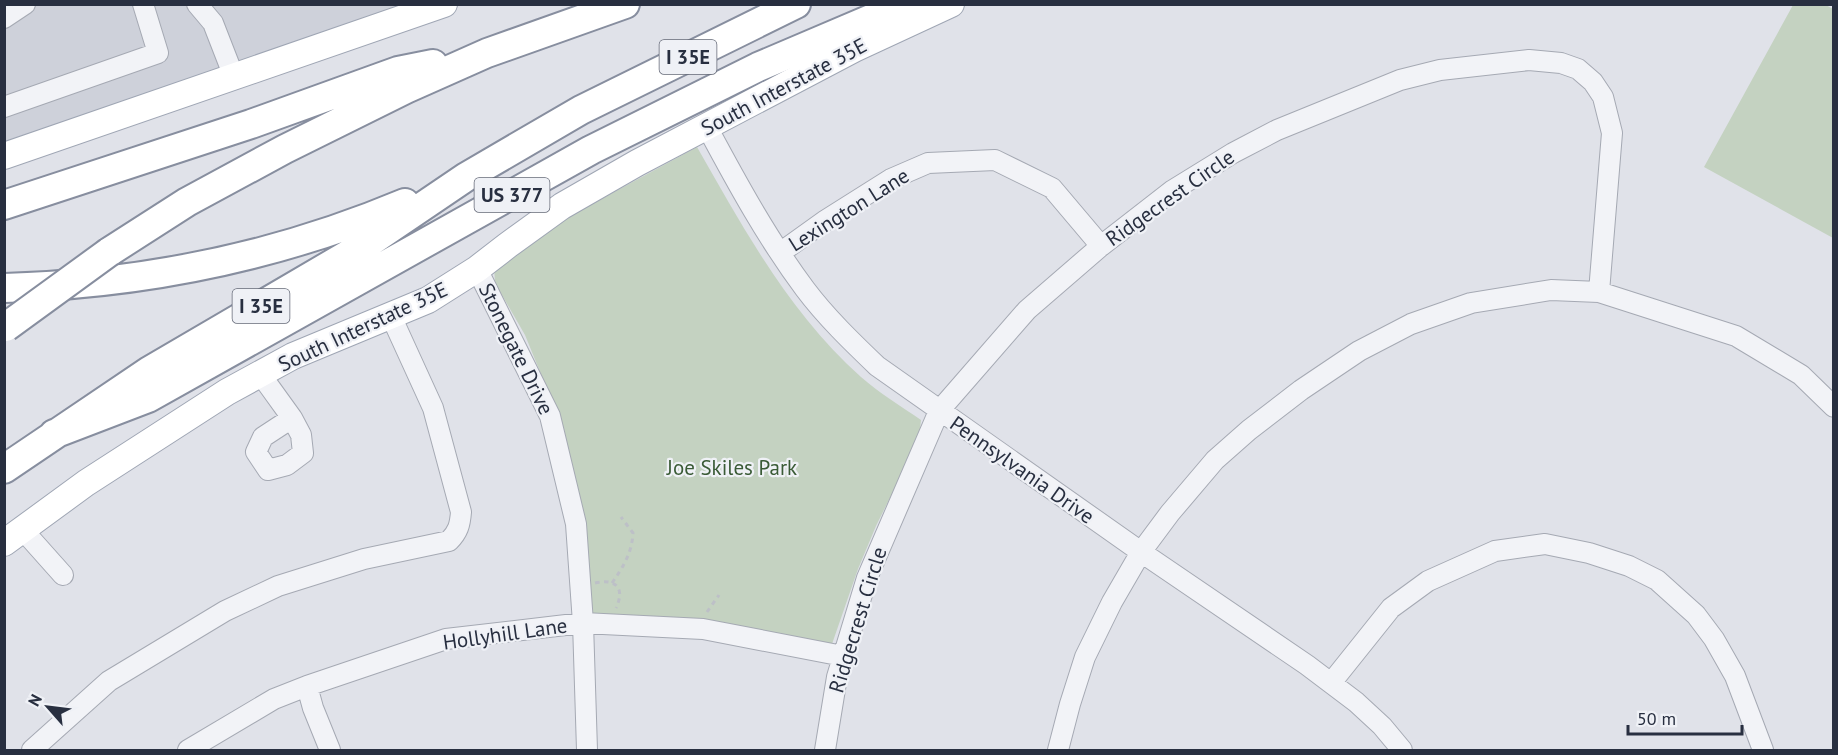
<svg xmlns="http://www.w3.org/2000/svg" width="1838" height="755" font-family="'PT Sans',sans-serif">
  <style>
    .built { fill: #ced1da }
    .green { fill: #c4d2c1 }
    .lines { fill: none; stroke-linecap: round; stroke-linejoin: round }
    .minor-casing { stroke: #a5a9b3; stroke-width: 22 }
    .major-casing { stroke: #9fa6b4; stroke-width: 28 }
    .highway-casing { stroke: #878e9f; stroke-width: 32 }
    .path { stroke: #bdc0c7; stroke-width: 3; stroke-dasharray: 4.5 4.5; stroke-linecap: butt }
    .minor { stroke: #f2f3f7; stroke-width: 20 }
    .major { stroke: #fff; stroke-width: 26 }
    .highway { stroke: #fff; stroke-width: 28 }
    .highway-bridge-casing { stroke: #878e9f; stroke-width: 32; stroke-linecap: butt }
    .highway-bridge { stroke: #fff; stroke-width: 28 }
    .labels { text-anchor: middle; stroke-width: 4.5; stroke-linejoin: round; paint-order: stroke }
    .shield { fill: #eff1f6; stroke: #646977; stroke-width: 1.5 }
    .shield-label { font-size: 20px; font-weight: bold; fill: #282f40 }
    .street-label { font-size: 21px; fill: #282f40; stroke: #eff1f6 }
    .park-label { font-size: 21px; fill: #3a5b36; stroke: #eff1f6 }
  </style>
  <rect width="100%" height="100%" fill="#e0e2e9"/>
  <path class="built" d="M5,4L412,5L5,147Z"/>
  <path class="green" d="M1793,5H1826L1833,9V238L1704,167Z
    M697,147C744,229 789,313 861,377C879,393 901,406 921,420L919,439L876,526L858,569L832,644L706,621L590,613L558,416L525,335L495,283L494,267L570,216Z"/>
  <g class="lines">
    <defs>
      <path id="minor" d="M197,4L213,23L234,77
        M4,18L25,4
        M4,107L158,53L143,4
        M707,127C737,183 767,238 805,289C826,317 852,342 877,366L1141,552L1307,665L1356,702L1382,726L1402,750
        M780,253L826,220L891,179L928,163L995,160L1052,188L1101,246
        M477,269L550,416L576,524L583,623L587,750
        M261,375L292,418
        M292,418L301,435L303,453L287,465L268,470L256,452L263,437Z
        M22,529L63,575
        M1331,683L1391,608L1428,581L1495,551L1545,544L1589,553L1629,566L1657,580L1696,615L1714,639L1735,676L1763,750
        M307,686L313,708L330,750
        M32,750L109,681L225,611L278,586L364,559L449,541C458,532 460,525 461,512L433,408L391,316
        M188,750L274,699L307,686L446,639L583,623L703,629L843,656
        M825,750L837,677L867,578L939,411L1027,310L1101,246L1173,190L1233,153L1277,130L1400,80L1440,70L1529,60L1561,63L1578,69L1593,82L1603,97L1612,133L1599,292
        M1058,750L1070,704L1085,657L1112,602L1141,552L1170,513L1215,460L1249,430L1301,390L1359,351L1411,324L1471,303L1551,290L1599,292L1736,336L1801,375L1834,407"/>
      <path id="major" d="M4,156L444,4
        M4,543L86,483L227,392L293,356L428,300L477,269L508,245L562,206L637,163L854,49L951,4"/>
      <path id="highway" d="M4,205L251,124L398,71L433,64
        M109,252L187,202L285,149L406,89L487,53L625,4
        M4,288C142,284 279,256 405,203
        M54,434L148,398L591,150L758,67L906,4
        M4,469L149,371L373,240L466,177L581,110L796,4"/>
    </defs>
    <use href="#minor" class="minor-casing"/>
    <use href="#major" class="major-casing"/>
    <use href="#highway" class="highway-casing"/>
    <path class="path" d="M595,583C617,578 625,589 616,608
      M612,583C623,567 632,553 633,533L621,517
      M707,612L719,595"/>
    <use href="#minor" class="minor"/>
    <use href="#major" class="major"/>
    <use href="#highway" class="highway"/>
    <defs>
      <path id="highway-bridge" d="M6,327L109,252"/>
    </defs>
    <use href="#highway-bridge" class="highway-bridge-casing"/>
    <use href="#highway-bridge" class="highway-bridge"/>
  </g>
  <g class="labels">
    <g class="shield">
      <rect x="659.5" y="40" width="57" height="34" rx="4.5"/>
      <rect x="474.5" y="178" width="75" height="34" rx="4.5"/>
      <rect x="232.5" y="289" width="57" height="34" rx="4.5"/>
    </g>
    <g class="shield-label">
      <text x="688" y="64">I 35E</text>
      <text x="512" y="202">US 377</text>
      <text x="261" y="313">I 35E</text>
    </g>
    <g class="street-label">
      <text transform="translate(784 87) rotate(-28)" y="7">South Interstate 35E</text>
      <text transform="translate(1170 198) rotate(-35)" y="7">Ridgecrest Circle</text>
      <text transform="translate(849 210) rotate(-32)" y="7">Lexington Lane</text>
      <text transform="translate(363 327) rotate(-25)" y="7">South Interstate 35E</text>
      <text transform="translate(516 349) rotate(64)" y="7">Stonegate Drive</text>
      <text transform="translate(1022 470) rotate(35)" y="7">Pennsylvania Drive</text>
      <text transform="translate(858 620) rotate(-73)" y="7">Ridgecrest Circle</text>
      <text transform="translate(505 634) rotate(-8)" y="7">Hollyhill Lane</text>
    </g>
    <g class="park-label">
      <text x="732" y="475">Joe Skiles Park</text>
    </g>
  </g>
  <rect width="1838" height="755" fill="none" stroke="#282f40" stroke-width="12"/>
  <g transform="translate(48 707) rotate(298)" stroke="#eff1f6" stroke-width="4.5" paint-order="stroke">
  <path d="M0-4.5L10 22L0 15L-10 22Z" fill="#282f40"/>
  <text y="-9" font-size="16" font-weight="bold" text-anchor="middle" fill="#282f40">N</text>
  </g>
  <path d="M1628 725v9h114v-9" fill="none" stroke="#282f40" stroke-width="3"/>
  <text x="1637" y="725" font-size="18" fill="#282f40" stroke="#eff1f6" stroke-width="4.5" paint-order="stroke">50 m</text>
</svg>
